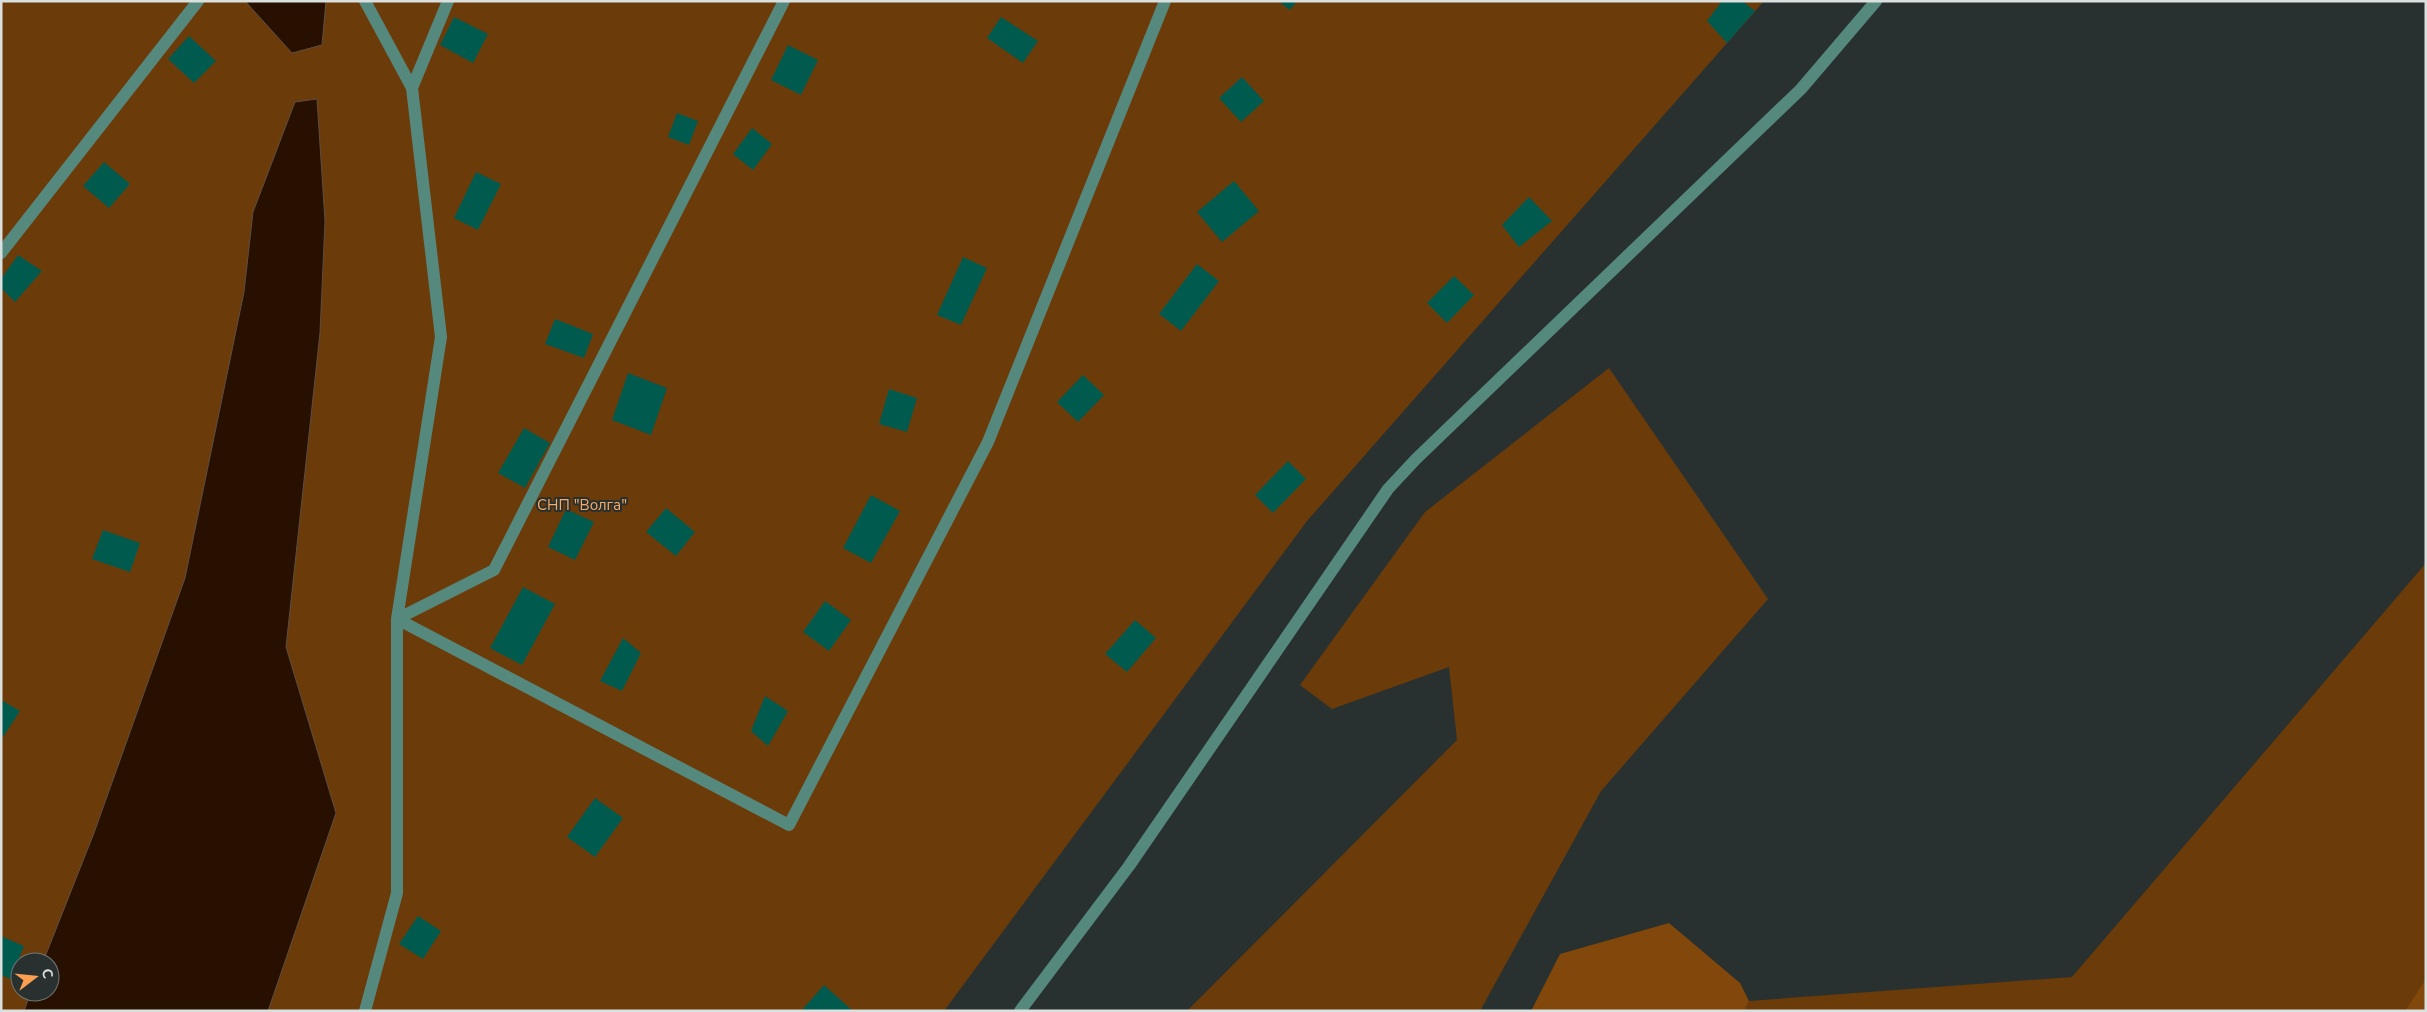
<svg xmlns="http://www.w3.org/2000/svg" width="2427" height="1012" font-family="'Nunito Sans',sans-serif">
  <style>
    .green { fill: #6c3b0a; fill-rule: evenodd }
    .forest { fill: #81470b }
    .water { fill: #281000; stroke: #5d4e43 }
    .building { fill: #005b4e }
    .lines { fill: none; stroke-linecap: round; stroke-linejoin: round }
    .minor { stroke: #56897e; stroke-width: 12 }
    .labels { text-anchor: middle; stroke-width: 4; stroke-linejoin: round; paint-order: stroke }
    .park-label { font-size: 15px; fill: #fba966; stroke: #28312f }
  </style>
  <rect width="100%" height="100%" fill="#28312f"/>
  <path class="green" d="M1,1H1764L1307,521L944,1011H1ZM20,962H50V992H20Z
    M1609,368L1768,599L1601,791L1480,1011H1187L1457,740L1449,667L1332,709L1300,685L1425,512Z
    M2426,563V1011H1744L1749,1001L2072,977Z"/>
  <path class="forest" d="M1669,923L1740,983L1749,1001L1744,1011H1531L1560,954Z
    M2426,979V1011H2405Z"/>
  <path class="water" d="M245,1H326L322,45L292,53Z
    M317,99L325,221L320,333L286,647L336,813L268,1011H24L31,992H50V962H43L94,833L185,578L244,292L253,212L295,102Z"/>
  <path class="building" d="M1278,1H1297L1290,10Z
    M1722,1H1742L1755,11L1727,43L1707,21Z
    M454,17L488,34L473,63L440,45Z
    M1001,17L1038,41L1023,63L987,38Z
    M189,36L216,61L194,83L168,59Z
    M788,45L818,60L801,95L771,80Z
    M1242,77L1264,101L1241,122L1219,98Z
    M677,113L698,121L689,145L668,137Z
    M752,128L772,144L753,170L733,154Z
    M104,162L130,184L109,208L83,186Z
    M476,172L501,184L478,230L454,218Z
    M1234,181L1259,211L1222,242L1197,212Z
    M1529,197L1552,221L1519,247L1502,225Z
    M18,255L42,271L15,302L1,288V279Z
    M963,257L987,268L961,325L937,315Z
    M1197,264L1219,281L1181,331L1159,314Z
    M1454,276L1474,295L1447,323L1427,303Z
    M555,319L593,334L584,358L545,344Z
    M628,373L667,388L651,435L612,420Z
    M1083,375L1104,395L1078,422L1057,402Z
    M889,389L917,398L907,432L879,424Z
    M524,428L550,443L525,488L498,473Z
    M1288,461L1306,479L1273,513L1255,495Z
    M871,495L900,511L871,563L843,548Z
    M666,508L695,532L676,556L646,532Z
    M566,509L594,522L575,560L548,547Z
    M103,530L140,543L130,572L92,559Z
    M523,587L555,604L522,665L490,648Z
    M825,601L851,620L829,651L803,632Z
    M1135,620L1156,638L1127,672L1105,654Z
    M623,638L641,653L622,691L600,681Z
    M765,696L788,711L768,746L751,731Z
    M1,700L20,711L1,740Z
    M595,798L623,818L595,857L567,837Z
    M418,916L441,931L423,959L399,944Z
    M1,936L24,946L11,979L1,975Z
    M824,985L853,1011H801Z"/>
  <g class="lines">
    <path class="minor" d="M365,1L412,88
      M1,253L198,1
      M397,619L789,825L988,442L1165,1
      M397,619L494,570L784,1
      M365,1011L397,893V619L441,337L412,88L448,1
      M1020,1011L1129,866L1388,489L1416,459L1801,89L1876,1"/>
  </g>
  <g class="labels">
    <g class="park-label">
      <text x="582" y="510">СНП "Волга"</text>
    </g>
  </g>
  <rect width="2427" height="1012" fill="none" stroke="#dae0de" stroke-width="5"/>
  <g transform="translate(35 977) rotate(74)"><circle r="24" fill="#28312f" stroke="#6f7775"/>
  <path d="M0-4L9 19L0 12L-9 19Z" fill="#fb9e50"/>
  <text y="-8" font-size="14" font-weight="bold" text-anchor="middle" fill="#dae0de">С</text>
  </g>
</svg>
